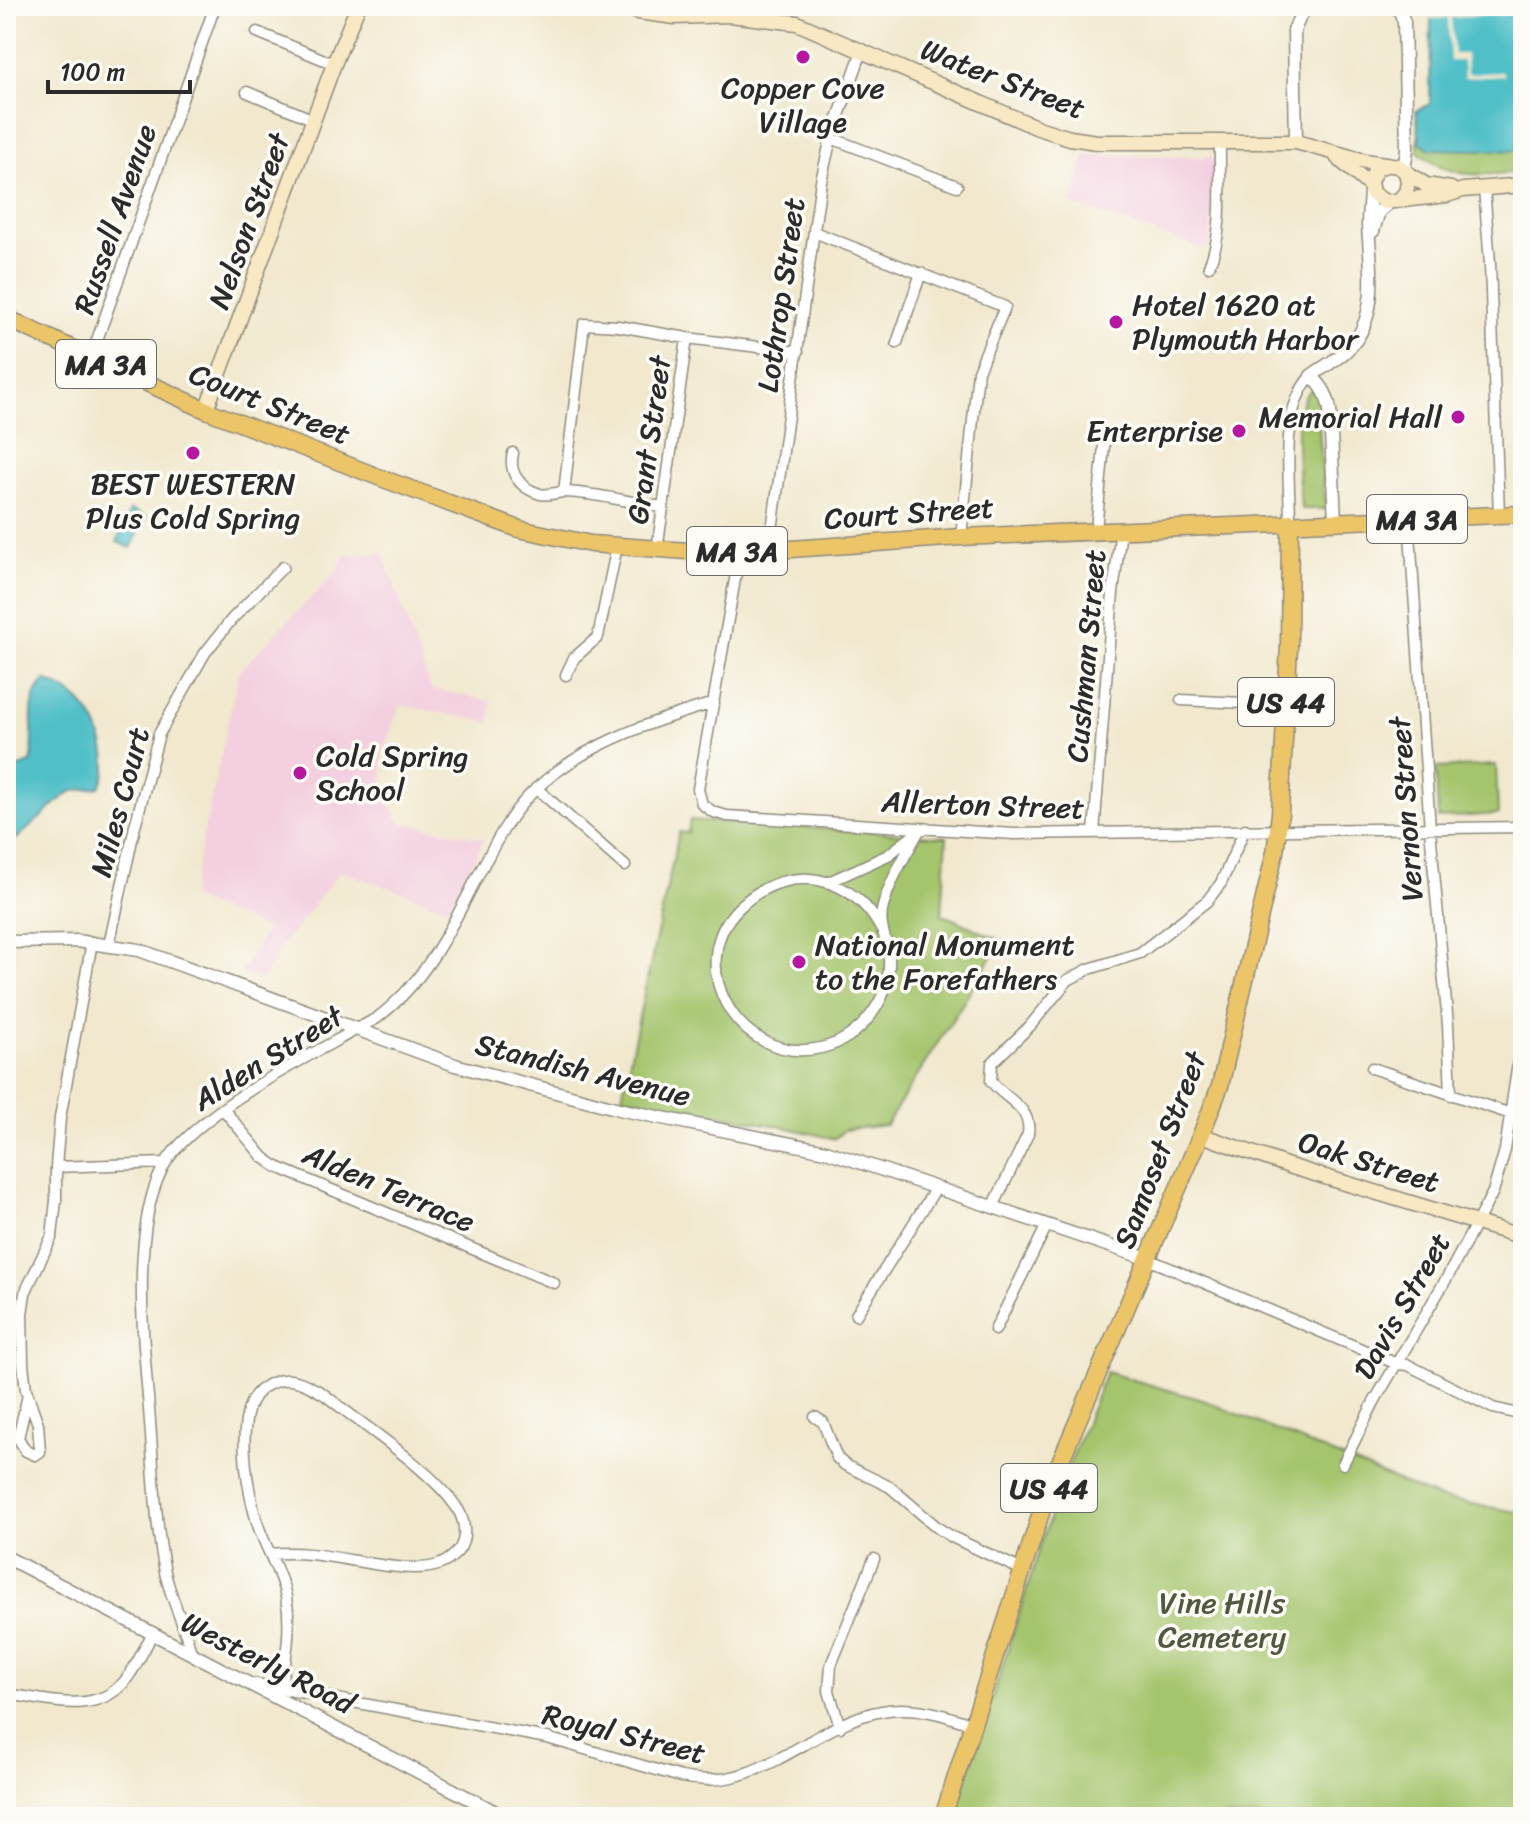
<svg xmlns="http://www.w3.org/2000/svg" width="1529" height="1823" font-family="Sriracha,sans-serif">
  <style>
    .built { fill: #f3cfdf }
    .green { fill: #a5c56d; stroke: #68784c; stroke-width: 2 }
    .water { fill: #51bfc8; stroke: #3e757a; stroke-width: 2 }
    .pier { fill: #f1e8ce }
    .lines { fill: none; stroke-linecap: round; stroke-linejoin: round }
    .minor-casing { stroke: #8e8a7c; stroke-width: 13 }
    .tertiary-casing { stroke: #8e8a7c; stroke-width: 15 }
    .secondary-casing { stroke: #8e8a7c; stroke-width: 17 }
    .primary-casing { stroke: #8e8a7c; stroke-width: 19 }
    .minor { stroke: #fff; stroke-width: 10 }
    .tertiary { stroke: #fff; stroke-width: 12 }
    .secondary { stroke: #f8e8c3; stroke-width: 14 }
    .primary { stroke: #edc569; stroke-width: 16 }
    .poi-dot { fill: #b5179e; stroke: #fdfcf7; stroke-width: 3 }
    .labels { text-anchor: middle; stroke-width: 7; stroke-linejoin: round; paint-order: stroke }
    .shield { fill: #fdfcf7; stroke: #6a6a68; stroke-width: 2 }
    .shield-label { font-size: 28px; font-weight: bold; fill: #2b2b2b }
    .street-label { font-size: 30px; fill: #2b2b2b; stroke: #fdfcf7 }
    .poi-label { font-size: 30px; fill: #2b2b2b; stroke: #fdfcf7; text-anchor: start }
    .park-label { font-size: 30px; fill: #50593f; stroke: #fdfcf7 }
  </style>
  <rect width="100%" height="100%" fill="#fdfcf7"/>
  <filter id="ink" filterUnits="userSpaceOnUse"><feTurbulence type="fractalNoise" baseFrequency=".0125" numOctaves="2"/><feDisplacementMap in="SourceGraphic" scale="16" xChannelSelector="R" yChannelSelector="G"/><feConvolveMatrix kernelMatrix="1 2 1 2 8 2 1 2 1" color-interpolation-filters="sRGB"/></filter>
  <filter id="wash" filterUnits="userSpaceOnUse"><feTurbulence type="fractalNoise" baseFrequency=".006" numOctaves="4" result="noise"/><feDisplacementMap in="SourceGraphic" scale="32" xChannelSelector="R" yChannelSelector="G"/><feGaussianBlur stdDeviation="1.8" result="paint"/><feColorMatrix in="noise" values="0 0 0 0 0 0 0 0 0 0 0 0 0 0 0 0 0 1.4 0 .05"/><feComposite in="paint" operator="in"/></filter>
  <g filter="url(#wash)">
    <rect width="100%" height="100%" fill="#f1e8ce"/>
    <path class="built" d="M1085,155L1215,157L1210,247L1204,249L1071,204Z
      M383,553L431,689L491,701L490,722L400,705L382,753L384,793L400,822L485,839L448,908L340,871L281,947L262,980L241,973L267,929L190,898L239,671L339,569L342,556Z"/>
    <path class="green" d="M1523,113V172C1481,175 1453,181 1418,152V137L1488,133Z
      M1314,388L1321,396L1322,406L1317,410C1322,443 1320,476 1327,509H1301C1300,483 1287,399 1314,388Z
      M1496,765L1498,814L1438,818L1436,768Z
      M690,820L947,837L942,914L1002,941L886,1125L844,1130L835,1139L788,1128L622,1096L679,832L688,833Z
      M1106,1372L1206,1401L1438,1498L1523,1513V1817H954L1056,1498Z"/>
    <path class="water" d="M1427,6H1523V151L1430,149L1420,142L1416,111L1430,104L1431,19Z
      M130,510L146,517L131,548L117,542Z
      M46,680C60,687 73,693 83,705C100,724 115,765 99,787L73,791L62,798L13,842L6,858V766L20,767L31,763C38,736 21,704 46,680Z"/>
    <path class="pier" d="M1423,6H1519L1523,30L1514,14L1451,18L1454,54H1466L1467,74L1503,72V76L1464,78L1463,61H1450L1448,18L1427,19Z"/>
  </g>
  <g filter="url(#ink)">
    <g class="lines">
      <defs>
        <path id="minor" d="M257,32L334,64
          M247,92L314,120
          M831,138L957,186
          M1484,188L1490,263L1499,515
          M814,232L1005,307L978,371L961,537
          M1209,266C1225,229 1219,183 1220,142
          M897,343L921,273
          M91,357L215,6
          M513,453C508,473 520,488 540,494C548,496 557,492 565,492C597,493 631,503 663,507
          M564,492L584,324L618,326L687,338L798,352
          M1409,519L1430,829L1448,1025L1451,1095
          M1290,522C1290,477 1279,411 1311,376
          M1096,530L1105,435
          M657,550L687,338
          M740,551L698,789L702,804L713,812L727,816L1014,834L1523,827
          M769,551L821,181L831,138L862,51
          M566,675L574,658L598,637L617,546
          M1181,700L1286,705
          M536,788L625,866
          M1094,833L1113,593L1121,530
          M829,882L888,855L913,836
          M881,929C853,875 791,862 744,903C678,959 737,1067 821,1048C861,1039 891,999 889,959C888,941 879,929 882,911C888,882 906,855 920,829
          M92,942L60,1118L56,1167L165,1163
          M109,945L135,826L159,734L205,653L232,619L283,567
          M1372,1068L1523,1118
          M224,1110L263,1157L277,1167L554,1283
          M993,1207L1028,1134C1032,1106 1005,1100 991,1081L992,1063L1030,1026L1068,980L1089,969L1140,953L1207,901L1221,883L1245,829
          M1148,1259L1397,1364L1408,1365L1493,1408L1523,1415
          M856,1315L936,1188
          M995,1330L1047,1225
          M28,1395L18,1438L26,1451L35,1455L40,1452L38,1424L26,1390L23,1364L22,1314L25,1293L52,1236L56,1200V1167
          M815,1417L823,1422L837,1458L845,1465L890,1487L938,1528L952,1537L1022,1570
          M1343,1464L1374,1402L1448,1276L1493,1192L1505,1150L1523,1029
          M270,1554C319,1548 366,1568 415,1568C433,1568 446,1565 458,1551C468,1538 465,1518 455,1505C428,1467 363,1426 325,1395C304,1382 286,1372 263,1388C231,1408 248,1497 259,1528C267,1551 281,1573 286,1597C292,1628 286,1659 280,1689
          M191,1653C185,1625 171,1600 165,1572C155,1523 154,1472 150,1422C145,1351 125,1206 175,1150C224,1096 314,1054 377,1018C445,967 466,885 511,818C553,755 644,723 714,703
          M256,1684L547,1738L681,1777C761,1795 812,1723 882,1711C914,1705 943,1714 973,1725
          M6,1694C48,1699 99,1718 128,1677C138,1663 145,1647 153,1633
          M840,1727L829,1691L831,1665L874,1559"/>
        <path id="tertiary" d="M1396,6L1400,11L1404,22L1407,149L1404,171
          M1296,142L1294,31L1300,16L1308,6
          M1373,231L1379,211L1390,202
          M1335,521L1330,410C1327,395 1323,386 1311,376C1326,365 1344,356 1355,341C1379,309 1370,262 1368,225C1368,213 1370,200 1370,188
          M6,942L76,941L139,950L455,1065L623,1110L826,1151L1148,1259
          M6,1557L505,1817"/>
        <path id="secondary" d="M622,6L638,12L675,17L730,15L797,23L1038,128L1070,138L1097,142H1296L1365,161L1398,166L1406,172L1408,182L1406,192L1399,200
          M1337,157L1370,186
          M1388,164L1376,169L1370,181L1372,193L1385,202L1447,195L1463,190L1523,185
          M1406,172L1426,185L1451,189
          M206,410L334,64L358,6
          M1201,1135L1289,1166L1523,1237"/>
        <path id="primary" d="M6,318L206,410L381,478L519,529L591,544L701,552L763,551L961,537L1523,514
          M943,1817L1050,1485L1201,1135L1220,1086L1275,852L1280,814L1289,647L1290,522"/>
      </defs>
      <use href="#minor" class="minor-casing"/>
      <use href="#tertiary" class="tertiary-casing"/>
      <use href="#secondary" class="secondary-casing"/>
      <use href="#primary" class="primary-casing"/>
      <use href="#minor" class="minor"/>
      <use href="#tertiary" class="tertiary"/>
      <use href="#secondary" class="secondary"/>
      <use href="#primary" class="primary"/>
    </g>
  </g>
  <g class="poi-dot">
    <circle cx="803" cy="57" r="8"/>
    <circle cx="1116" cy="322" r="8"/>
    <circle cx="1458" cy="417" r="8"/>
    <circle cx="1239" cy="431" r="8"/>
    <circle cx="193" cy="453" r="8"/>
    <circle cx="300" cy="773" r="8"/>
    <circle cx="799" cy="962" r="8"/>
  </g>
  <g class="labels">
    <g class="shield">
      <rect x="56" y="340" width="100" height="48" rx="6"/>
      <rect x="1367" y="495" width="100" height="48" rx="6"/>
      <rect x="687" y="527" width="100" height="48" rx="6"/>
      <rect x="1238" y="678" width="96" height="48" rx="6"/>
      <rect x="1001" y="1464" width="96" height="48" rx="6"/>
    </g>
    <g class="shield-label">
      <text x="106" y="374">MA 3A</text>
      <text x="1417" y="529">MA 3A</text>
      <text x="737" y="561">MA 3A</text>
      <text x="1286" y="712">US 44</text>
      <text x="1049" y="1498">US 44</text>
    </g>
    <g class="street-label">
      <text transform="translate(1003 79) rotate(21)" y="10">Water Street</text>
      <text transform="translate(115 219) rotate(-71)" y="10">Russell Avenue</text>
      <text transform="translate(249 221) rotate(-70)" y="10">Nelson Street</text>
      <text transform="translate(781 295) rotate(-82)" y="10">Lothrop Street</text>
      <text transform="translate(270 404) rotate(22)" y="10">Court Street</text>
      <text transform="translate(649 440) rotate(-82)" y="10">Grant Street</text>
      <text transform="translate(909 513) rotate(-4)" y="10">Court Street</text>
      <text transform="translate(1086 656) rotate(-85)" y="10">Cushman Street</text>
      <text transform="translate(120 802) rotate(-75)" y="10">Miles Court</text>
      <text transform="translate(983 805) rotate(2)" y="10">Allerton Street</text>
      <text transform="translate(1406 809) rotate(-94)" y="10">Vernon Street</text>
      <text transform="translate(268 1058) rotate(-32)" y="10">Alden Street</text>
      <text transform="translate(583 1070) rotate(14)" y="10">Standish Avenue</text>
      <text transform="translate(1160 1150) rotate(-69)" y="10">Samoset Street</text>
      <text transform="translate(1369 1162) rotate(17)" y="10">Oak Street</text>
      <text transform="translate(389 1188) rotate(23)" y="10">Alden Terrace</text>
      <text transform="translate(1402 1306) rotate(-60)" y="10">Davis Street</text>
      <text transform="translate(268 1663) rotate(27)" y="10">Westerly Road</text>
      <text transform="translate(624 1734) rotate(14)" y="10">Royal Street</text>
    </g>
    <g class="poi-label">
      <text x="803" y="98" text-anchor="middle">Copper Cove<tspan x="803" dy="34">Village</tspan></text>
      <text x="1132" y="315">Hotel 1620 at<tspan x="1132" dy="34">Plymouth Harbor</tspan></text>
      <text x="1442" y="427" text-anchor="end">Memorial Hall</text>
      <text x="1223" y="441" text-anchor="end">Enterprise</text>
      <text x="193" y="494" text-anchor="middle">BEST WESTERN<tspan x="193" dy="34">Plus Cold Spring</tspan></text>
      <text x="316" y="766">Cold Spring<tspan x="316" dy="34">School</tspan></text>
      <text x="815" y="955">National Monument<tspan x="815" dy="34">to the Forefathers</tspan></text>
    </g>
    <g class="park-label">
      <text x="1222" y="1613">Vine Hills<tspan x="1222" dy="34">Cemetery</tspan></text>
    </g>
  </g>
  <rect width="1529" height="1823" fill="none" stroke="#fdfcf7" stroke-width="32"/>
  <path d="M48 80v12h142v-12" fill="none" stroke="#2b2b2b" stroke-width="4"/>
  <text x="60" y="80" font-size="24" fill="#2b2b2b" stroke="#fdfcf7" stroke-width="6" paint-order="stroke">100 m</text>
</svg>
